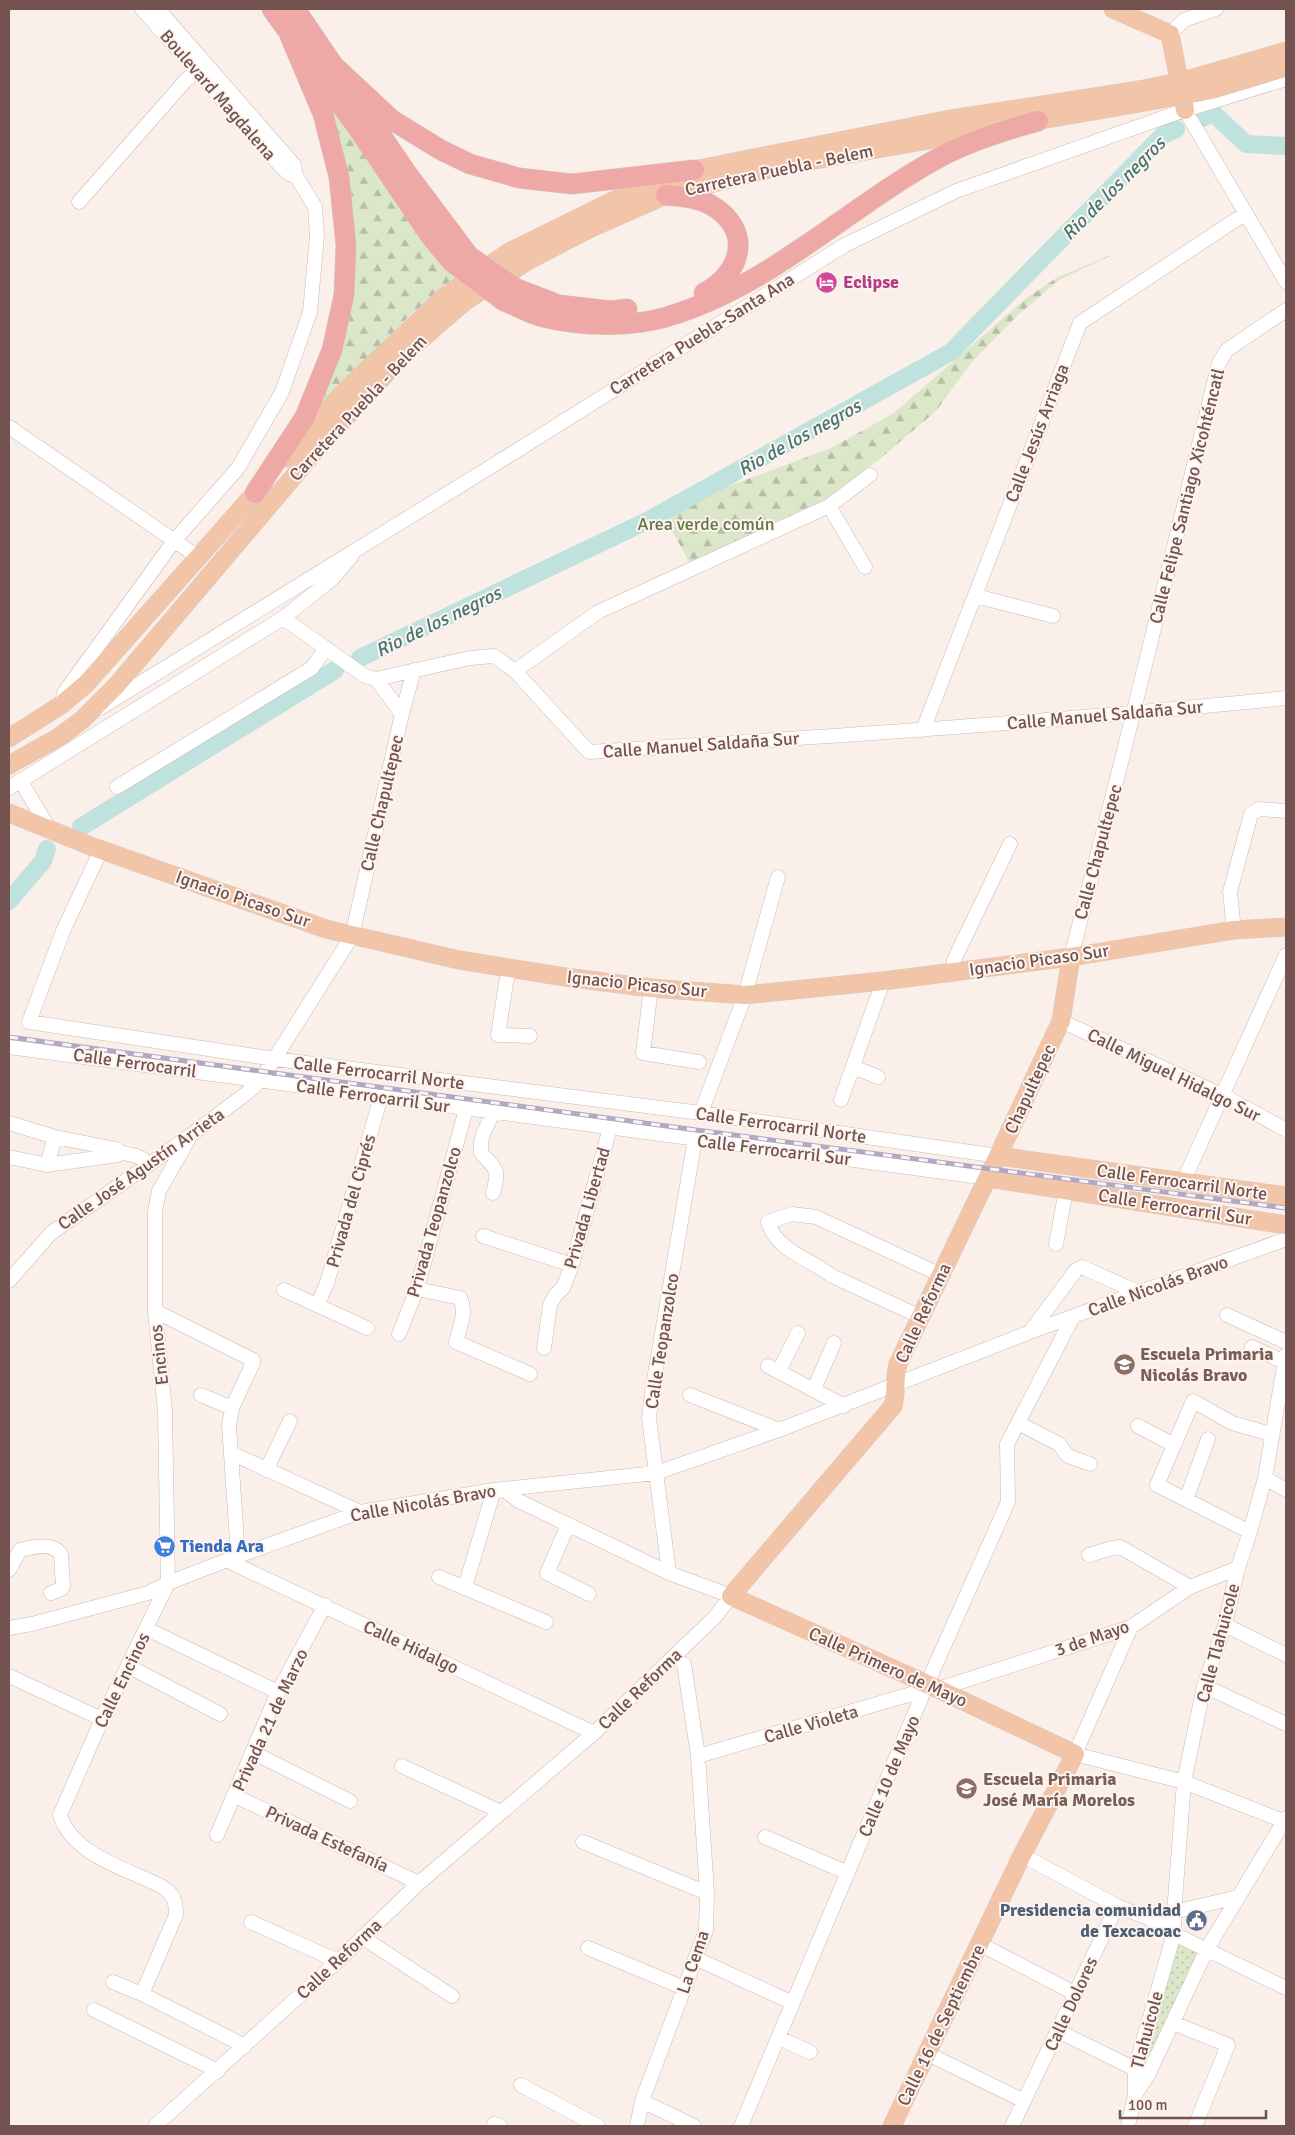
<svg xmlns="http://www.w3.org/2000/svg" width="1295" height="2135" font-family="Signika,sans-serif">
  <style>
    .grass { fill: url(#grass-dots) }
    .forest { fill: url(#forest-firs) }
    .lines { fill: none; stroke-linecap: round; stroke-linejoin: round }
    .river { stroke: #bfe2df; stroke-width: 18 }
    .minor-casing { stroke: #ceb8b3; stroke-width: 15 }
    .major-casing { stroke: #d5cbca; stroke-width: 19 }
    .highway-casing { stroke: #d5cbca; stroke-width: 21 }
    .minor { stroke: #fff; stroke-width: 14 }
    .major { stroke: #f2c5a8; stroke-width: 18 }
    .highway { stroke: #eea8a6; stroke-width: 20 }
    .rail-casing { stroke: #b0a8c4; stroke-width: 5 }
    .rail { stroke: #fdf4ef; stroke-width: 3; stroke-dasharray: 9; stroke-linecap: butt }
    .major-bridge-casing { stroke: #d5cbca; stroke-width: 19; stroke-linecap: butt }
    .highway-bridge-casing { stroke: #d5cbca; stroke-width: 21; stroke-linecap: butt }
    .major-bridge { stroke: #f2c5a8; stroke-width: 18 }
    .highway-bridge { stroke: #eea8a6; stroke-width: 20 }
    .labels { text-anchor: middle; stroke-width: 4; stroke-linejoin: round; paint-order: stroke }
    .street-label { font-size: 18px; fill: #73534f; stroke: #fdf4ef }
    .hotel-label { font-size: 18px; font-weight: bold; fill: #b23c85; stroke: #fdf4ef; text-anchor: start }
    .park-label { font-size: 18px; fill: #617748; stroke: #fdf4ef }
    .education-label { font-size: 18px; font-weight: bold; fill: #785e54; stroke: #fdf4ef; text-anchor: start }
    .shop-label { font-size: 18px; font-weight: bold; fill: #366cbe; stroke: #fdf4ef; text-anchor: start }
    .service-label { font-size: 18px; font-weight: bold; fill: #4e5e75; stroke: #fdf4ef; text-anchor: end }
    .water-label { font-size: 19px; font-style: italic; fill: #447672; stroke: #fdf4ef }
  </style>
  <defs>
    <pattern id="grass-dots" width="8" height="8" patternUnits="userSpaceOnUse" patternTransform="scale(1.25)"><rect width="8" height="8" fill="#dce7c9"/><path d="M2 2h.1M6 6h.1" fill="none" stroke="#b7bea6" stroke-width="1.8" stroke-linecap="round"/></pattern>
    <pattern id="forest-firs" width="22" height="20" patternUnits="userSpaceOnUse" patternTransform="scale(1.25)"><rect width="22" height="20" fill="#dce7c9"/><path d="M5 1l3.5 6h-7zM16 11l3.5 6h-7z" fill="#b7bea6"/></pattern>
  </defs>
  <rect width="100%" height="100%" fill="#faf0e9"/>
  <path class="grass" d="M1175,1941L1201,1953L1148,2072L1138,2067Z"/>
  <path class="forest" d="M327,100L461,278L411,314L307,420L332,363L345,162L336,124Z
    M1118,252L1059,280L1018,315L972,362L936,411L881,458L826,499L689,562L663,514L691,500L831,448L894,413L1025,299L1058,277Z"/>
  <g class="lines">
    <path class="river" d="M1202,118L1213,113L1246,144L1286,146
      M360,658L649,520L951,352L1163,135L1176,129
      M81,827L335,670
      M9,901L43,861L47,849"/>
    <defs>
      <path id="minor" d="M158,9L294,165L296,176
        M1170,34L1184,20L1216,9
        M1185,110L1286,282
        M79,202L186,80L203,66
        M9,427L198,557
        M829,506L865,567
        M976,596L1053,616
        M283,618L365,676L376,679L470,658L494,656L515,671L589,752C822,737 1054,722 1286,698
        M515,671L598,612L829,506L870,475
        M376,679L402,714
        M62,702L64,693L174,541L238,468L282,392L310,312L317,236L315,207L296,176L289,174L280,165L142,9
        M100,708L513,453L845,245L956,191L1185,110L1286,79
        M923,730L1080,323L1246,213
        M20,780L50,830
        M117,787L312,668L326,648
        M9,788L283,618L332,579L351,557
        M101,850L63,931L29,1022L275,1059L701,1113L998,1156
        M1234,930L1230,892L1251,814L1259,809L1286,811
        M1071,957L1122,759L1219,363L1227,350L1286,310
        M510,968L506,983L498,1035L530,1036
        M952,972L954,960L1010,844
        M651,988L643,1053L699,1062
        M1061,1021L1222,1095L1286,1130
        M9,1047L988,1178
        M853,1067L878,1077
        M841,1100L883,981
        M493,1113L483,1134L481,1143V1153C498,1171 499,1169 493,1193
        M701,1113L745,995L778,877
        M9,1123L55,1137L116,1149C126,1158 136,1150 149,1165
        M9,1157L47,1165L118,1155
        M47,1165L55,1137
        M1183,1182L1286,955
        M483,1236L572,1265
        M1056,1244L1066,1190
        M9,1281L51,1233L191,1135L248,1092L261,1080L352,936L402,714L414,670
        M417,1289L460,1298C467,1313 460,1326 456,1342L530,1374
        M284,1290L367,1328
        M318,1304L327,1283L381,1097
        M155,1311L253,1360V1363L232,1408L229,1425L238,1556
        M1227,1315L1286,1342
        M921,1317L832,1276C811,1259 776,1251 768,1222L792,1214L816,1217L941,1275
        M1030,1332L1076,1270L1082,1267L1140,1293
        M399,1334L417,1289L466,1109
        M1252,1347L1284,1362
        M544,1348L550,1305L556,1294L563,1288L572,1265L610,1128
        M768,1366L844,1406
        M779,1371L798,1333
        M814,1389L834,1343
        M201,1395L232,1408
        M690,1395L779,1430
        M1018,1423L1059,1444L1068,1456L1090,1464
        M1138,1426L1174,1445
        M231,1453L360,1512
        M266,1470L290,1421
        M1265,1478L1286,1490
        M1186,1500L1208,1439
        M568,1525L547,1573L589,1594
        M1250,1532L1157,1485L1193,1401L1232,1423L1271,1434
        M1089,1555L1112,1548L1120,1547L1190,1587
        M228,1561L594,1733
        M9,1570L20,1550C31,1547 54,1542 61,1555L63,1586L61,1589L51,1593
        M669,1573L649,1418L652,1392L695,1139
        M439,1577L546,1622
        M465,1587L494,1490
        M1225,1625L1286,1655
        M1131,1627L1075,1754L1184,1782L1286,1822
        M9,1628L32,1624L148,1593L168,1583L238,1556L360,1512L494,1490L656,1473L779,1430L1030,1332L1286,1239
        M147,1629L278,1692
        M128,1666L220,1714
        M9,1676L102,1719
        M1204,1686L1286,1724
        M938,1689L1131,1627L1190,1587L1238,1568
        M252,1752L350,1801
        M698,1756L925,1690
        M402,1766L501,1812
        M235,1796L419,1883
        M217,1835L278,1692L325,1605
        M765,1837L848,1873
        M583,1842L707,1893
        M1022,1855L1117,1906L1148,1918L1174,1934L1286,1988
        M1148,1918L1238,1897
        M251,1922L338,1961
        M362,1937L452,1996
        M980,1944L1076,1994
        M588,1948L684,1988
        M695,1958L793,2003
        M113,1982L142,1994L245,2046
        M142,1994L176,1915C176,1905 175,1898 168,1891C163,1886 154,1883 148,1880C117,1866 71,1851 60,1815L102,1719L168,1583L165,1411L155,1311V1212L159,1191L191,1135
        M94,2010L218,2071
        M1173,2023L1228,2045L1195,2126
        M1058,2031L1143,2073
        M779,2038L810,2052
        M928,2054L1024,2101
        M521,2085L598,2126
        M1135,2095L1148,2075L1207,1949L1286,1818
        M642,2101L694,2126
        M494,2124L500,2126
        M155,2126L338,1961L419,1883L594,1733L715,1617L731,1596L669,1573L519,1501L503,1489
        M637,2126L642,2101L706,1930L707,1893L698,1756L684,1664
        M741,2126L927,1684L1008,1502L1007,1444L1073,1317
        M1012,2126L1117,1906
        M1128,2126L1135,2095V2069L1174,1934V1913L1184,1782L1204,1686L1225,1625L1238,1568L1250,1532L1265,1478L1286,1355"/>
      <path id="major" d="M1113,9L1170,34L1185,110
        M1024,123L1140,103
        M286,458L344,392L444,297L509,252L639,188L694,170L945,120L1139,90
        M9,738L61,705L86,684L264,483
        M9,765L59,737L82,720L116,686L322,443L403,355L464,302L529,260L591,228L666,195L781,166L991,129
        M9,813L93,847L326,929L459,960L565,977L651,988L745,995L883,981L1071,957L1234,930L1286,927
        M998,1156L1286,1196
        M988,1178L1286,1225
        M892,2126L1022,1855L1075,1754L938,1689L731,1596L893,1406C897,1392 894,1378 898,1364L998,1156L1061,1021L1071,957"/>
      <path id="highway" d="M272,9L359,130L431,237L452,262
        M295,9L406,172L469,256
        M332,64L392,120L441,150L470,164L519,178L572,184L694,170
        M666,195C681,197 697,197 711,205C753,230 743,272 704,293
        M515,288L559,305L611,311L627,309
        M504,301C517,306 530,314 543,317C580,326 629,328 666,317C770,287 849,206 942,156C972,140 1005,130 1038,121
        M255,493L305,417L332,350L344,295L346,245L339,177L323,114L290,36"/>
    </defs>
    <use href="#minor" class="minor-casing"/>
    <use href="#major" class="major-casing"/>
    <use href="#highway" class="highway-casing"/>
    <use href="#minor" class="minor"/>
    <use href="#major" class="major"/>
    <use href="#highway" class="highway"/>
    <defs>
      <path id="rail" d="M9,1037L696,1130L1286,1208"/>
    </defs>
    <use href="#rail" class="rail-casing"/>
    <use href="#rail" class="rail"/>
    <defs>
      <path id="major-bridge" d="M1139,90L1183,81L1286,51
        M1140,103L1214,89L1286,67"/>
      <path id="highway-bridge" d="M469,256L515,288
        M452,262L504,301"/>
    </defs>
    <use href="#major-bridge" class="major-bridge-casing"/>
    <use href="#highway-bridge" class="highway-bridge-casing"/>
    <use href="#major-bridge" class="major-bridge"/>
    <use href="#highway-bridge" class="highway-bridge"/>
  </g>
  <defs>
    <symbol id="hotel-disc" viewBox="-11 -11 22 22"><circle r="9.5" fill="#d1479c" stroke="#fdf4ef"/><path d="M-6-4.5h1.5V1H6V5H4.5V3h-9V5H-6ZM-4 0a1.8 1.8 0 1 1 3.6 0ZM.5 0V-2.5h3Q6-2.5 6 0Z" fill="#fff"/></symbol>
    <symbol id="school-disc" viewBox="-11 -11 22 22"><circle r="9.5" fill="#8d6e63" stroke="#fdf4ef"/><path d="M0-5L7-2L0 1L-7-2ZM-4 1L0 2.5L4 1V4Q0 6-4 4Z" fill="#fff"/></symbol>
    <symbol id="supermarket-disc" viewBox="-11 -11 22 22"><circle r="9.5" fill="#3f7fe0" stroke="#fdf4ef"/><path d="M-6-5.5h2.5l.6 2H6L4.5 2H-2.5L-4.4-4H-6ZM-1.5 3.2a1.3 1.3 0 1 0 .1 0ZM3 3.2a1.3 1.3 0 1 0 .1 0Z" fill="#fff"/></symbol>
    <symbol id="civic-disc" viewBox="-11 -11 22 22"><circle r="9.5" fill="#5c6f8a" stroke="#fdf4ef"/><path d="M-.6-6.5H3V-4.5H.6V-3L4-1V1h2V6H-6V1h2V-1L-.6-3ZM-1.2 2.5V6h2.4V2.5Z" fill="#fff"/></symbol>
  </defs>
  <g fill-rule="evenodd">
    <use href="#hotel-disc" x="814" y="270" width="25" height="25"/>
    <use href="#school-disc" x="1112" y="1352" width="25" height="25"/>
    <use href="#supermarket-disc" x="152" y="1534" width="25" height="25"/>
    <use href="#school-disc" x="954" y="1776" width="25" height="25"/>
    <use href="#civic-disc" x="1184" y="1908" width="25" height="25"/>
  </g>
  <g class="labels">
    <g class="street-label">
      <text transform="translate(218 95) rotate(49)" y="6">Boulevard Magdalena</text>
      <text transform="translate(779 170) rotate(-12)" y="6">Carretera Puebla - Belem</text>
      <text transform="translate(702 334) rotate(-32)" y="6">Carretera Puebla-Santa Ana</text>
      <text transform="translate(358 408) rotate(-47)" y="6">Carretera Puebla - Belem</text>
      <text transform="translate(1037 433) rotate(-69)" y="6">Calle Jesús Arriaga</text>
      <text transform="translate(1187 496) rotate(-76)" y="6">Calle Felipe Santiago Xicohténcatl</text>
      <text transform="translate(1105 715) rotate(-5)" y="6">Calle Manuel Saldaña Sur</text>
      <text transform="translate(701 745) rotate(-4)" y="6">Calle Manuel Saldaña Sur</text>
      <text transform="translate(382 803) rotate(-77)" y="6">Calle Chapultepec</text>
      <text transform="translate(1098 852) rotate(-75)" y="6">Calle Chapultepec</text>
      <text transform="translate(243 899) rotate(19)" y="6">Ignacio Picaso Sur</text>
      <text transform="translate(1039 960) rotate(-8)" y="6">Ignacio Picaso Sur</text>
      <text transform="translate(637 984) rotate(6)" y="6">Ignacio Picaso Sur</text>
      <text transform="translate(135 1063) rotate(8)" y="6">Calle Ferrocarril</text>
      <text transform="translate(379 1073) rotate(7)" y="6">Calle Ferrocarril Norte</text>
      <text transform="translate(1174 1075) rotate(26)" y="6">Calle Miguel Hidalgo Sur</text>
      <text transform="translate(1030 1089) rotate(-65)" y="6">Chapultepec</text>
      <text transform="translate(373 1096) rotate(8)" y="6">Calle Ferrocarril Sur</text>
      <text transform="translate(781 1125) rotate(8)" y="6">Calle Ferrocarril Norte</text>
      <text transform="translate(774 1150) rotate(7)" y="6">Calle Ferrocarril Sur</text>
      <text transform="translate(141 1169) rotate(-35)" y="6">Calle José Agustín Arrieta</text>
      <text transform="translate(1182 1182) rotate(8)" y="6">Calle Ferrocarril Norte</text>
      <text transform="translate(351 1201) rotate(-74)" y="6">Privada del Ciprés</text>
      <text transform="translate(1175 1207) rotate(9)" y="6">Calle Ferrocarril Sur</text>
      <text transform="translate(587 1208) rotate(-74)" y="6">Privada Libertad</text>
      <text transform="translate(434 1222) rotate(-74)" y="6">Privada Teopanzolco</text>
      <text transform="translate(1158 1286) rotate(-20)" y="6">Calle Nicolás Bravo</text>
      <text transform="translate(923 1313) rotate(-65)" y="6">Calle Reforma</text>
      <text transform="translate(662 1341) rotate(-81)" y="6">Calle Teopanzolco</text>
      <text transform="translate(159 1355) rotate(-96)" y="6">Encinos</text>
      <text transform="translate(423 1503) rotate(-10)" y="6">Calle Nicolás Bravo</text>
      <text transform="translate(1092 1638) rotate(-19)" y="6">3 de Mayo</text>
      <text transform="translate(1218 1643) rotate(-75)" y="6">Calle Tlahuicole</text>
      <text transform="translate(411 1647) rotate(25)" y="6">Calle Hidalgo</text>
      <text transform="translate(888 1667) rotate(24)" y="6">Calle Primero de Mayo</text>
      <text transform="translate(122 1680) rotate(-64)" y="6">Calle Encinos</text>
      <text transform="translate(640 1689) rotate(-44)" y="6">Calle Reforma</text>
      <text transform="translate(270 1720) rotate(-65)" y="6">Privada 21 de Marzo</text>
      <text transform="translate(811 1724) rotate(-16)" y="6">Calle Violeta</text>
      <text transform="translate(889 1776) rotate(-67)" y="6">Calle 10 de Mayo</text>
      <text transform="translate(327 1839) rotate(25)" y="6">Privada Estefanía</text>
      <text transform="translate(339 1959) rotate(-43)" y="6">Calle Reforma</text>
      <text transform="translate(693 1962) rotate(-71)" y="6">La Cema</text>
      <text transform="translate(1071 2004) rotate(-65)" y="6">Calle Dolores</text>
      <text transform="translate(941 2025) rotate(-64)" y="6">Calle 16 de Septiembre</text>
      <text transform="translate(1147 2030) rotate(-75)" y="6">Tlahuicole</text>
    </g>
    <g class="hotel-label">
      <text x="843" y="288">Eclipse</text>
    </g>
    <g class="park-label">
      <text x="706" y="530">Area verde común</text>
    </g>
    <g class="education-label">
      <text x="1140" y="1360">Escuela Primaria<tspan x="1140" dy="21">Nicolás Bravo</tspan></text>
      <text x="983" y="1785">Escuela Primaria<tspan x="983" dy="21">José María Morelos</tspan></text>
    </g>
    <g class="shop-label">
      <text x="180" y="1552">Tienda Ara</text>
    </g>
    <g class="service-label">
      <text x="1181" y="1916">Presidencia comunidad<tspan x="1181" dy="21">de Texcacoac</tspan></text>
    </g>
    <g class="water-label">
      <text transform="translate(1113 188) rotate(-45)" y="7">Rio de los negros</text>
      <text transform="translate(799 437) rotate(-29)" y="7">Rio de los negros</text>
      <text transform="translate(438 621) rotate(-26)" y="7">Rio de los negros</text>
    </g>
  </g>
  <rect width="1295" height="2135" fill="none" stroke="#73534f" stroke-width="20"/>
  <path d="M1120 2110v8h146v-8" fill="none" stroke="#73534f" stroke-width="2.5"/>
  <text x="1128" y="2110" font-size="15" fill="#73534f" stroke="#fdf4ef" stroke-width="4" paint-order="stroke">100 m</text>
</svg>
